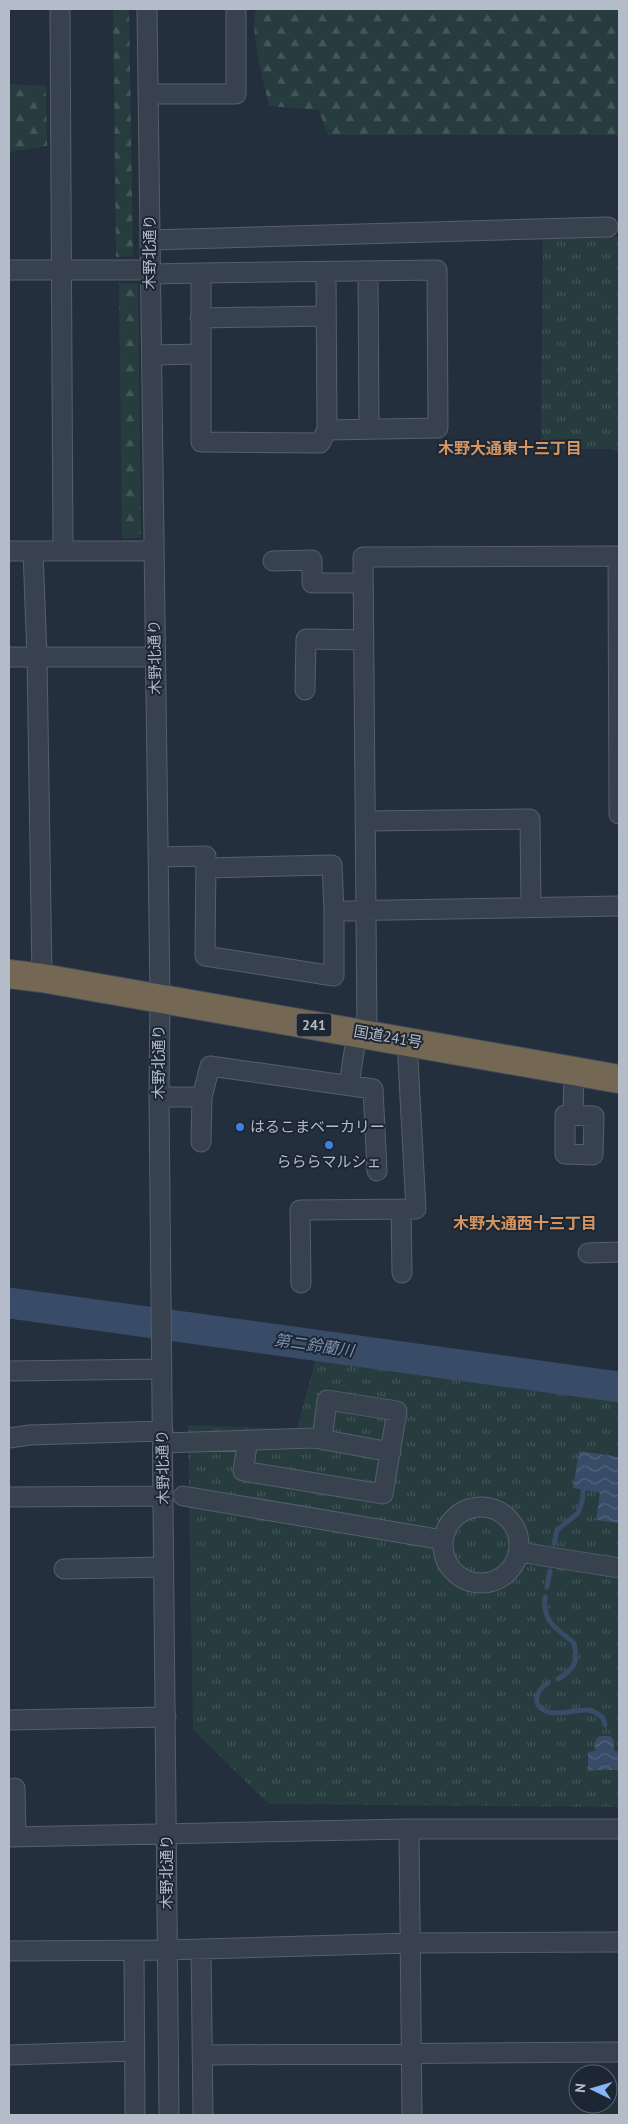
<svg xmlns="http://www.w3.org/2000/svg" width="628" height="2124" font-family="'PT Sans','Noto Sans JP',sans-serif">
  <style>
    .grass { fill: url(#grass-tufts) }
    .forest { fill: url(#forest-firs) }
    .water { fill: url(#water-waves) }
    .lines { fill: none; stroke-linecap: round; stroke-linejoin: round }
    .stream { stroke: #394c67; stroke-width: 5 }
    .river { stroke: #394c67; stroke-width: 31 }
    .minor-casing { stroke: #565f6c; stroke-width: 21 }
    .highway-casing { stroke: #434c59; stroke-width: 30 }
    .minor { stroke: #38414e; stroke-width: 19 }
    .highway { stroke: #746855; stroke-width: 28 }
    .shop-dot { fill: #3f7fe0; stroke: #1d2633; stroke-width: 2 }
    .labels { text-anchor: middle; stroke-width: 4; stroke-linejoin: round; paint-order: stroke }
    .shield { fill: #1d2633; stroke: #878f9c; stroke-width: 1 }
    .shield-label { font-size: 14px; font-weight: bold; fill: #b4bcc9 }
    .street-label { font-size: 15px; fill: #b4bcc9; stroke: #1d2633 }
    .poi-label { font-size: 15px; fill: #b4bcc9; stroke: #1d2633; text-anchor: start }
    .neighbourhood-label { font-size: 16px; font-weight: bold; fill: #d59563; stroke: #1d2633 }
    .water-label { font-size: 16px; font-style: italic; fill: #7c92b1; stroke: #1d2633 }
  </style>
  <defs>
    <pattern id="grass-tufts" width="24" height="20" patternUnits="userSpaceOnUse" patternTransform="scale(1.25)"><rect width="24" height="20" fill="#263c3f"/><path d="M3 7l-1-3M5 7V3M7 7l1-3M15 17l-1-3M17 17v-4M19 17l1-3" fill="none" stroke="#435659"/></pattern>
    <pattern id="forest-firs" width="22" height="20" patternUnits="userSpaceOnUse" patternTransform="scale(1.25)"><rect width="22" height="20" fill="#263c3f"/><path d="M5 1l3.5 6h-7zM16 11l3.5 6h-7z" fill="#435659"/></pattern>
    <pattern id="water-waves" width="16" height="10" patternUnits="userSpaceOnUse" patternTransform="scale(1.25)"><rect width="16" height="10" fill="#394c67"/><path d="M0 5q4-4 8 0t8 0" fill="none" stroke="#53647b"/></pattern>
  </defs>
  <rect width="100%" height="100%" fill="#242f3e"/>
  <path class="grass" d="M619,237V453L611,449H541L543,239Z
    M317,1354L619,1397V1807L269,1804L193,1730L188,1425L297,1429Z"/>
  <path class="forest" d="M113,9H129L133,256L116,257Z
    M256,9H619V135H328L319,110L269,106C264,83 249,29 256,9Z
    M9,84L46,86L47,146L9,152Z
    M119,283H138L141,538H122Z"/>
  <path class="water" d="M579,1451L619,1457V1523L596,1520L600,1493L573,1488Z
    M599,1736H610L614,1740V1751H619V1770H588V1752L595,1751V1741Z"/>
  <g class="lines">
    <path class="stream" d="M554,1544L557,1530L578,1513L582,1502L584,1483
      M547,1587L550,1571
      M545,1597C543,1624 556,1627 574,1643C578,1662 575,1669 558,1679
      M548,1683C539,1688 531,1701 542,1709C554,1718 575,1709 589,1710C595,1711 599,1715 603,1718L605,1725"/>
    <path class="river" d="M9,1303L619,1387"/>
    <defs>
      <path id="minor" d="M60,9L63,551
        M147,9L160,998L159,1097L169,2115
        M148,94H236V9
        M151,240L608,227
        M9,270H151
        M368,271L369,429
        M201,273L437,270L438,428L327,430L326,272
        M150,274L201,273V354L152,355
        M200,318L326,316
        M201,354V442L320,443L327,430
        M9,551H154
        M33,551L37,657L42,978
        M273,561L312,560V583H363
        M9,657H155
        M305,690L306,639L364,640
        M366,821L530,819L531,908
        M158,857L206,856L205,956L334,976V911L619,906
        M206,868L332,865L334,911
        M367,1034L363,557L618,556L619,814
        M349,1085L357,1032
        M159,1097H202
        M565,1115L594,1116L593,1155L565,1154Z
        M573,1115L574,1071
        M201,1142L202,1097L210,1066L373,1089L377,1171
        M401,1209L402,1273
        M588,1253L619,1252
        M301,1283L300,1210L416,1209L407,1041
        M9,1371L162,1369
        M9,1438L30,1435L163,1431
        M248,1440L243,1471L383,1494L397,1411L327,1400L322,1440
        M163,1443L314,1438L391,1452
        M183,1496L443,1540
        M9,1497L164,1496
        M443 1545a38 38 0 1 1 76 0a38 38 0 1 1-76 0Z
        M519,1552L619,1568
        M64,1569L164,1567
        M9,1720L166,1717
        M15,1788L16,1837
        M409,1829L412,2115
        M9,1837L409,1829H619
        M201,1949L203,2115
        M9,1951L167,1950L410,1943L619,1942
        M134,1951L135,2115
        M9,2055L135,2051
        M202,2055L619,2052"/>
      <path id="highway" d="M9,974L42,978L619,1079"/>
    </defs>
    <use href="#minor" class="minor-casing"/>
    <use href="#highway" class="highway-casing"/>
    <use href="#minor" class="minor"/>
    <use href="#highway" class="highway"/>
  </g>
  <g class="shop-dot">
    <circle cx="240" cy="1127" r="5"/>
    <circle cx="329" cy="1145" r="5"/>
  </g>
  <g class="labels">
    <rect class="shield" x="296.5" y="1013.5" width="35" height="23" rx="4"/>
    <g class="shield-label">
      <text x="314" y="1030">241</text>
    </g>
    <g class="street-label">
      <text transform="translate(150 252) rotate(-90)" y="5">木野北通り</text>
      <text transform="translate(155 657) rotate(-91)" y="5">木野北通り</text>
      <text transform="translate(388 1037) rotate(10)" y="5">国道241号</text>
      <text transform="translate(159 1062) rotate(-90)" y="5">木野北通り</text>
      <text transform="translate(163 1467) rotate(-91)" y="5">木野北通り</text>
      <text transform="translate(167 1872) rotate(-90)" y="5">木野北通り</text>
    </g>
    <g class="poi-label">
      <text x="250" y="1132">はるこまベーカリー</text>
      <text x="329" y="1167" text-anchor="middle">らららマルシェ</text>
    </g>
    <g class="neighbourhood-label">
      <text x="510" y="454">木野大通東十三丁目</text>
      <text x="525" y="1229">木野大通西十三丁目</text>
    </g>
    <g class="water-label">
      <text transform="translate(314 1345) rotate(8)" y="6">第二鈴蘭川</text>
    </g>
  </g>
  <rect width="628" height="2124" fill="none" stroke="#b4bcc9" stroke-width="20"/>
  <g transform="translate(593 2089) rotate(275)"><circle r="24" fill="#1d2633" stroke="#59626f"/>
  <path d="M0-4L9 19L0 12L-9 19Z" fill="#8ab4f8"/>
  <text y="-8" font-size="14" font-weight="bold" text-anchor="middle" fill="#b4bcc9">N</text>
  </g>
</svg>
